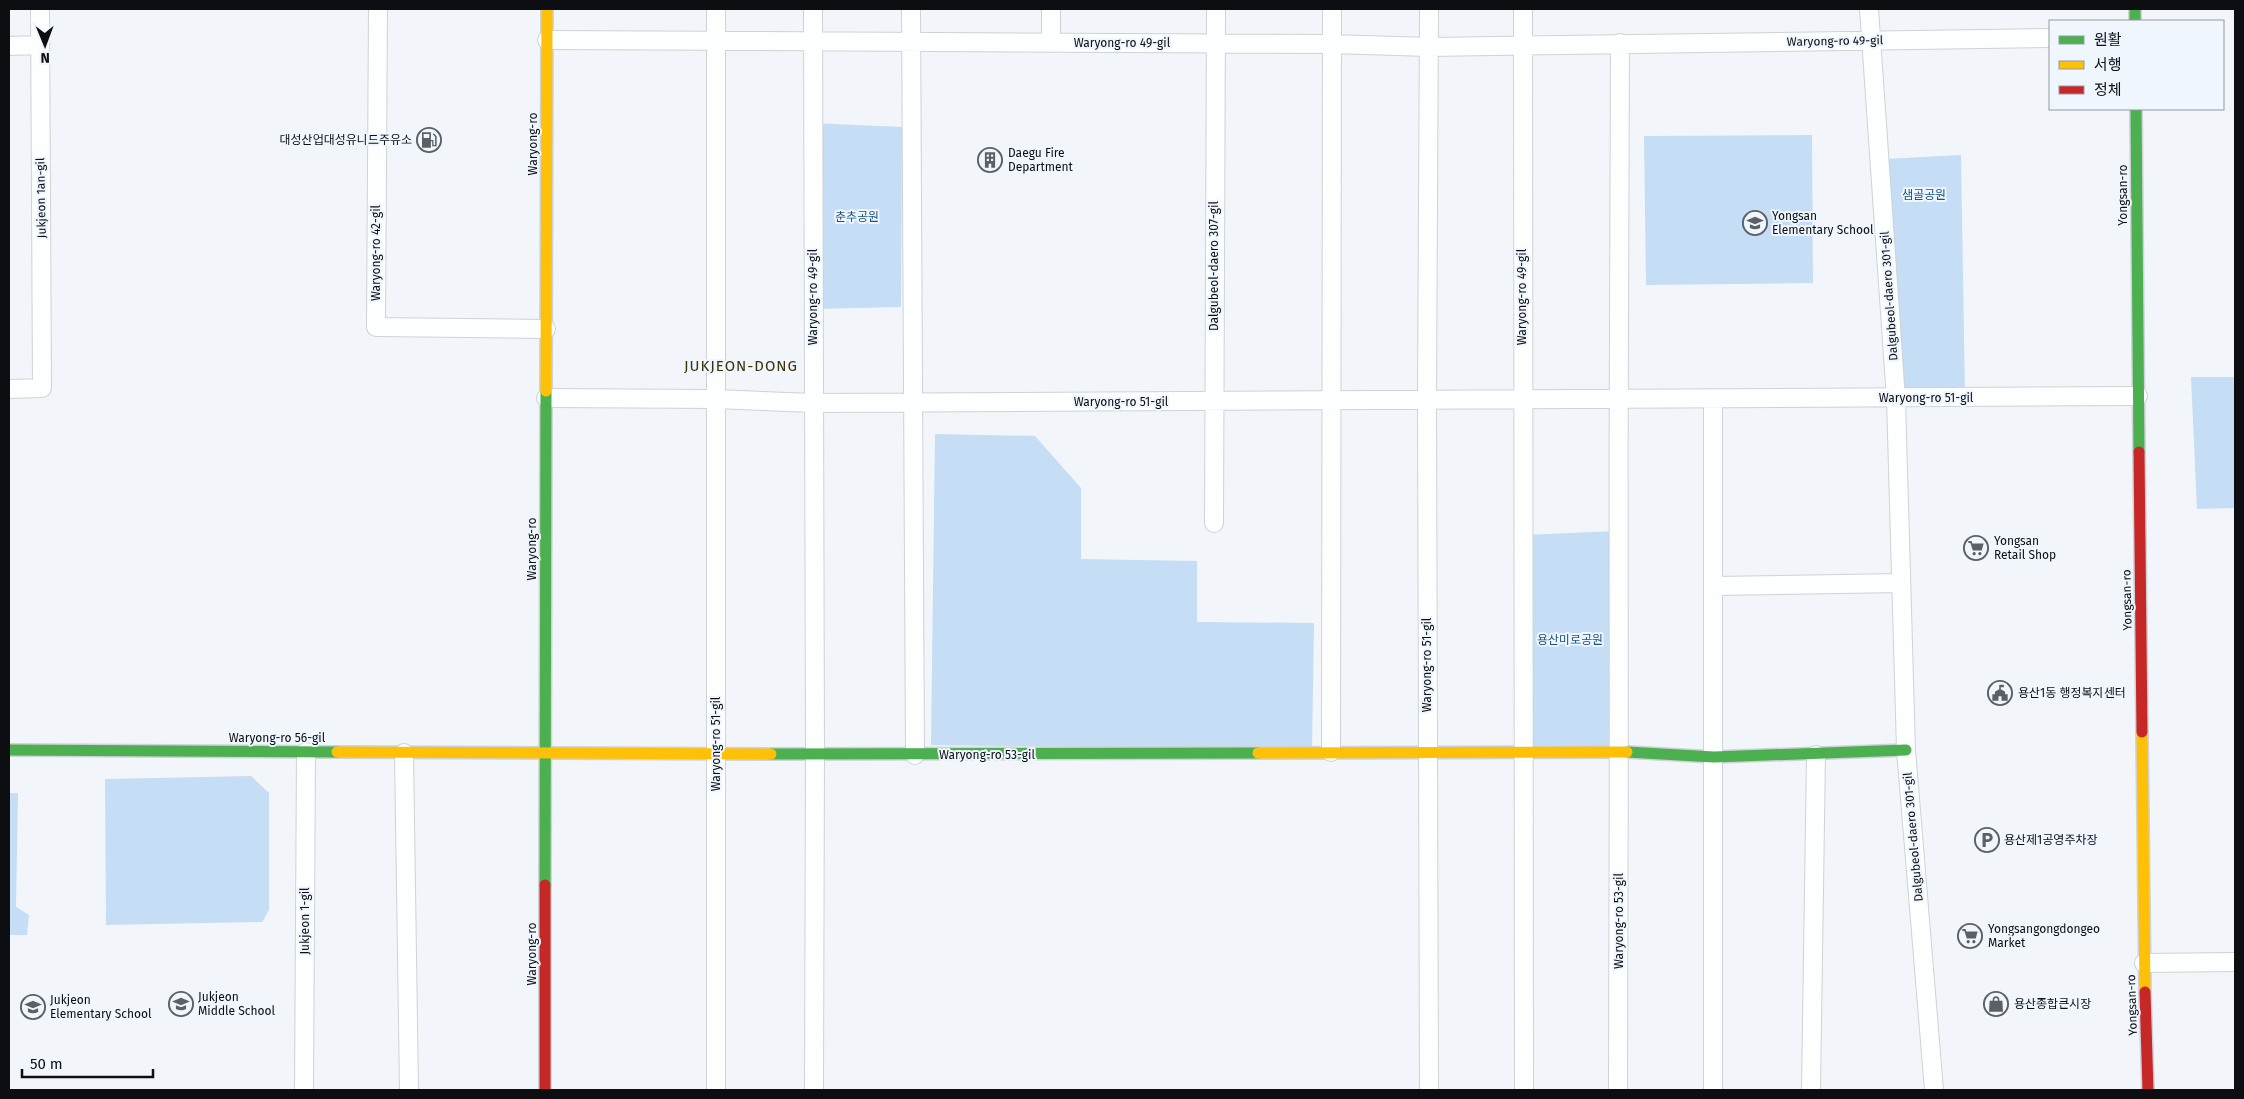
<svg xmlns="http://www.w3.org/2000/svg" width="2244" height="1099" font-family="'Fira Sans','Noto Sans KR',sans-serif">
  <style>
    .green { fill: #c5ddf5 }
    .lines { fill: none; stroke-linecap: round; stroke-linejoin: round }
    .street-casing { stroke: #cfd2d6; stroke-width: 20 }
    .fast-casing { stroke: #cfd2d6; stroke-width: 14 }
    .slow-casing { stroke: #cfd2d6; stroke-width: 14 }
    .jam-casing { stroke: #cfd2d6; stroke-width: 14 }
    .street { stroke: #fdfefe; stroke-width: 18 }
    .fast { stroke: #4caf50; stroke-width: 11 }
    .slow { stroke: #ffc107; stroke-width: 11 }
    .jam { stroke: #c62828; stroke-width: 11 }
    .labels { text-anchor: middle; stroke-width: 4; stroke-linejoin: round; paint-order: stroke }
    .street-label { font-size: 12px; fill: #0c0e11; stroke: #eff6fe }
    .poi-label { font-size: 12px; fill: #0c0e11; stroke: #eff6fe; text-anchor: start }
    .park-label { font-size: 12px; fill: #185384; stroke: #eff6fe }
    .quarter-label { font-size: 15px; letter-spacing: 1px; fill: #3d3207; stroke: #eff6fe }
  </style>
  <rect width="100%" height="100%" fill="#f2f6fa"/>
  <path class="green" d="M812,123L902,127L901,307L813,309Z
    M1812,135L1813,283L1646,285L1644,136Z
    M1961,155L1965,398L1900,394L1885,159Z
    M2191,377H2235V508L2197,509Z
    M935,434L1035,436L1081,488V559L1197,561V622L1314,623L1312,750L931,745Z
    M1616,531L1618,745H1524L1523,535Z
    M251,776L269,793V910L262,922L106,925L105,779Z
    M9,793H18L16,907L29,915L27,935H9Z"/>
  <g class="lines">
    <defs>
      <path id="street" d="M378,9L376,327L546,329
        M813,9L815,753L814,1090
        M911,9L915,755
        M1051,9V43
        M1523,9L1524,1090
        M1869,9L1896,399L1906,750L1934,1090
        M547,40L1332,44L1429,47L2050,38
        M9,46L39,45
        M9,389L42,388L40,9
        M546,398L715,399L813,403L2138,396
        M1214,523L1216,9
        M1714,586L1901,583
        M1331,752L1332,9
        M404,753L409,1090
        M2144,963L2235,962
        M304,1090L306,752
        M716,1090V9
        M1429,1090L1427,399L1429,9
        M1618,1090C1620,741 1617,392 1620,43
        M1713,1090V399
        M1811,1090L1816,755"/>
      <path id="fast" d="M2135,9V21
        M2136,109L2139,452
        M9,750L337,752
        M1627,752L1714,757L1906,750
        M771,754L1258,753
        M545,885L546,391"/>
      <path id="slow" d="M546,391L547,9
        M2142,732L2145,992
        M337,752L771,754
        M1258,753L1627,752"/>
      <path id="jam" d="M2139,452L2142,732
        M2145,992L2148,1090
        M545,1090V885"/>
    </defs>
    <use href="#street" class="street-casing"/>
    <use href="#fast" class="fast-casing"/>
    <use href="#slow" class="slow-casing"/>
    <use href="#jam" class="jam-casing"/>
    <use href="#street" class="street"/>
    <use href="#fast" class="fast"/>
    <use href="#slow" class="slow"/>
    <use href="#jam" class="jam"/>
  </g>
  <defs>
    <symbol id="fuel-ring" viewBox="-11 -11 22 22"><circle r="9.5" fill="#eff6fe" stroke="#5c5f63" stroke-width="1.5"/><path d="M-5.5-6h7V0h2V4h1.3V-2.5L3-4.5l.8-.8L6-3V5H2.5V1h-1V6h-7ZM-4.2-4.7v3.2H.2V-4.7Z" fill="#5c5f63"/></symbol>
    <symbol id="building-ring" viewBox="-11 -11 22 22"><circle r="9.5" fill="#eff6fe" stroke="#5c5f63" stroke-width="1.5"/><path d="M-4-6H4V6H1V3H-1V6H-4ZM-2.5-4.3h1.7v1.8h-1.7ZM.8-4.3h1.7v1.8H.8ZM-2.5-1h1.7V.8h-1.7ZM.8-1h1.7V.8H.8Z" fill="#5c5f63"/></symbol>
    <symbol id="school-ring" viewBox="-11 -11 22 22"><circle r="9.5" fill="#eff6fe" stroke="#5c5f63" stroke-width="1.5"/><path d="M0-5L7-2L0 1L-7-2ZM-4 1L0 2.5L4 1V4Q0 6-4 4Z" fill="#5c5f63"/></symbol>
    <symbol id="supermarket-ring" viewBox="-11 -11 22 22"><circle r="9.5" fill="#eff6fe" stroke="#5c5f63" stroke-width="1.5"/><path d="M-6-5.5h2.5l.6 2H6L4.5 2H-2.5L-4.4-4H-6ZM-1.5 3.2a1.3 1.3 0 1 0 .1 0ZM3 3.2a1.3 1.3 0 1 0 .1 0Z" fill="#5c5f63"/></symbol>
    <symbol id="civic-ring" viewBox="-11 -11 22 22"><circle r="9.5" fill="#eff6fe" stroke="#5c5f63" stroke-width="1.5"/><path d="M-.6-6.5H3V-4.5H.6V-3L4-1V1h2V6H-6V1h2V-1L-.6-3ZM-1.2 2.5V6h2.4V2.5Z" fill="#5c5f63"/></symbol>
    <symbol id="parking-ring" viewBox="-11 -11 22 22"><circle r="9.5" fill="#eff6fe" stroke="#5c5f63" stroke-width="1.5"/><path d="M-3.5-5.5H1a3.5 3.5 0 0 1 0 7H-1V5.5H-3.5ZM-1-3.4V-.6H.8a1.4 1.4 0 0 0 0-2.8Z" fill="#5c5f63"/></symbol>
    <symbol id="shop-ring" viewBox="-11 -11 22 22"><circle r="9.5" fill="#eff6fe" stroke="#5c5f63" stroke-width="1.5"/><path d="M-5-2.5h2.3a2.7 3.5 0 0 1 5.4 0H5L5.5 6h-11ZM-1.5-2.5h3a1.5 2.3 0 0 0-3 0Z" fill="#5c5f63"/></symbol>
  </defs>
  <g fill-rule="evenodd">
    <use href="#fuel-ring" x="415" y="126" width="28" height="28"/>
    <use href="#building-ring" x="976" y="146" width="28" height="28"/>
    <use href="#school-ring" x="1741" y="209" width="28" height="28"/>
    <use href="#supermarket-ring" x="1962" y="534" width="28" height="28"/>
    <use href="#civic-ring" x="1986" y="679" width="28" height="28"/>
    <use href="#parking-ring" x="1973" y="826" width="28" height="28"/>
    <use href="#supermarket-ring" x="1956" y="922" width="28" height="28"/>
    <use href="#school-ring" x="167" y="990" width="28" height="28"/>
    <use href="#shop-ring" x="1982" y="990" width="28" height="28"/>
    <use href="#school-ring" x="19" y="993" width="28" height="28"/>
  </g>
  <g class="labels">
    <g class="street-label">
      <text transform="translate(1835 41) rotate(-1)" y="4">Waryong-ro 49-gil</text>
      <text x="1122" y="47">Waryong-ro 49-gil</text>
      <text transform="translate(533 144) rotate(-90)" y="4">Waryong-ro</text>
      <text transform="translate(2123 195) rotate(-90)" y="4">Yongsan-ro</text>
      <text transform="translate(41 198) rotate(-91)" y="4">Jukjeon 1an-gil</text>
      <text transform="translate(376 253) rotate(-90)" y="4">Waryong-ro 42-gil</text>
      <text transform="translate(1214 266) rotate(-90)" y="4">Dalgubeol-daero 307-gil</text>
      <text transform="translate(1889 296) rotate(-94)" y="4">Dalgubeol-daero 301-gil</text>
      <text transform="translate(813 297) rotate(-90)" y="4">Waryong-ro 49-gil</text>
      <text transform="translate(1522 297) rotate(-90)" y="4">Waryong-ro 49-gil</text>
      <text x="1926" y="402">Waryong-ro 51-gil</text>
      <text x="1121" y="406">Waryong-ro 51-gil</text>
      <text transform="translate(532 549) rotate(-90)" y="4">Waryong-ro</text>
      <text transform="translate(2127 600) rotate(-91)" y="4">Yongsan-ro</text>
      <text transform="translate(1427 665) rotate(-90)" y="4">Waryong-ro 51-gil</text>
      <text x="277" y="742">Waryong-ro 56-gil</text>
      <text transform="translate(716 744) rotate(-90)" y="4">Waryong-ro 51-gil</text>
      <text x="987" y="759">Waryong-ro 53-gil</text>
      <text transform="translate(1913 837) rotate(-95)" y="4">Dalgubeol-daero 301-gil</text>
      <text transform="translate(305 921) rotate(-90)" y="4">Jukjeon 1-gil</text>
      <text transform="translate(1619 921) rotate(-90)" y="4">Waryong-ro 53-gil</text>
      <text transform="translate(532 954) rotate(-90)" y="4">Waryong-ro</text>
      <text transform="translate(2132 1005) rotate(-92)" y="4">Yongsan-ro</text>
    </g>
    <g class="poi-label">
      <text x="412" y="144" text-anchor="end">대성산업대성유니드주유소</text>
      <text x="1008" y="157">Daegu Fire<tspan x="1008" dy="14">Department</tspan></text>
      <text x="1772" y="220">Yongsan<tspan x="1772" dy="14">Elementary School</tspan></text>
      <text x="1994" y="545">Yongsan<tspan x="1994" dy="14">Retail Shop</tspan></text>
      <text x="2018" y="697">용산1동 행정복지센터</text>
      <text x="2004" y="844">용산제1공영주차장</text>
      <text x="1988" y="933">Yongsangongdongeo<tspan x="1988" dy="14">Market</tspan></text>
      <text x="198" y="1001">Jukjeon<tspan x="198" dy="14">Middle School</tspan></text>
      <text x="50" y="1004">Jukjeon<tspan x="50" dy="14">Elementary School</tspan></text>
      <text x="2014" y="1008">용산종합큰시장</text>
    </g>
    <g class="park-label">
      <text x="1924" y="199">샘골공원</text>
      <text x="857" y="221">춘추공원</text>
      <text x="1570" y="644">용산미로공원</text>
    </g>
    <g class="quarter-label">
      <text x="741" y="371">JUKJEON-DONG</text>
    </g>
  </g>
  <rect width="2244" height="1099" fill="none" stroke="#0c0e11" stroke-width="20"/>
  <rect x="2049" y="20" width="175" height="90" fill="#eff6fe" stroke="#94999f"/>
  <rect x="2059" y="36" width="25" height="8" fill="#4caf50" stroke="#94999f"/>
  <text x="2094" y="45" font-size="15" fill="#0c0e11">원활</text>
  <rect x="2059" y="61" width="25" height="8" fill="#ffc107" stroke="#94999f"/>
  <text x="2094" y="70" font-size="15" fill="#0c0e11">서행</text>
  <rect x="2059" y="86" width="25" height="8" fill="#c62828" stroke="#94999f"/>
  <text x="2094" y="95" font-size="15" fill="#0c0e11">정체</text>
  <g transform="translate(45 45) rotate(179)" stroke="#eff6fe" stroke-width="4" paint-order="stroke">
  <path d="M0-4L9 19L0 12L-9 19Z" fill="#0c0e11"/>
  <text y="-8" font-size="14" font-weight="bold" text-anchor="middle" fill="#0c0e11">N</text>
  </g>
  <path d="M22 1069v8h131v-8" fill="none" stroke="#0c0e11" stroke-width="2.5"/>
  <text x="30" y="1069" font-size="15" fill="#0c0e11" stroke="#eff6fe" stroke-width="4" paint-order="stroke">50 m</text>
</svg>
